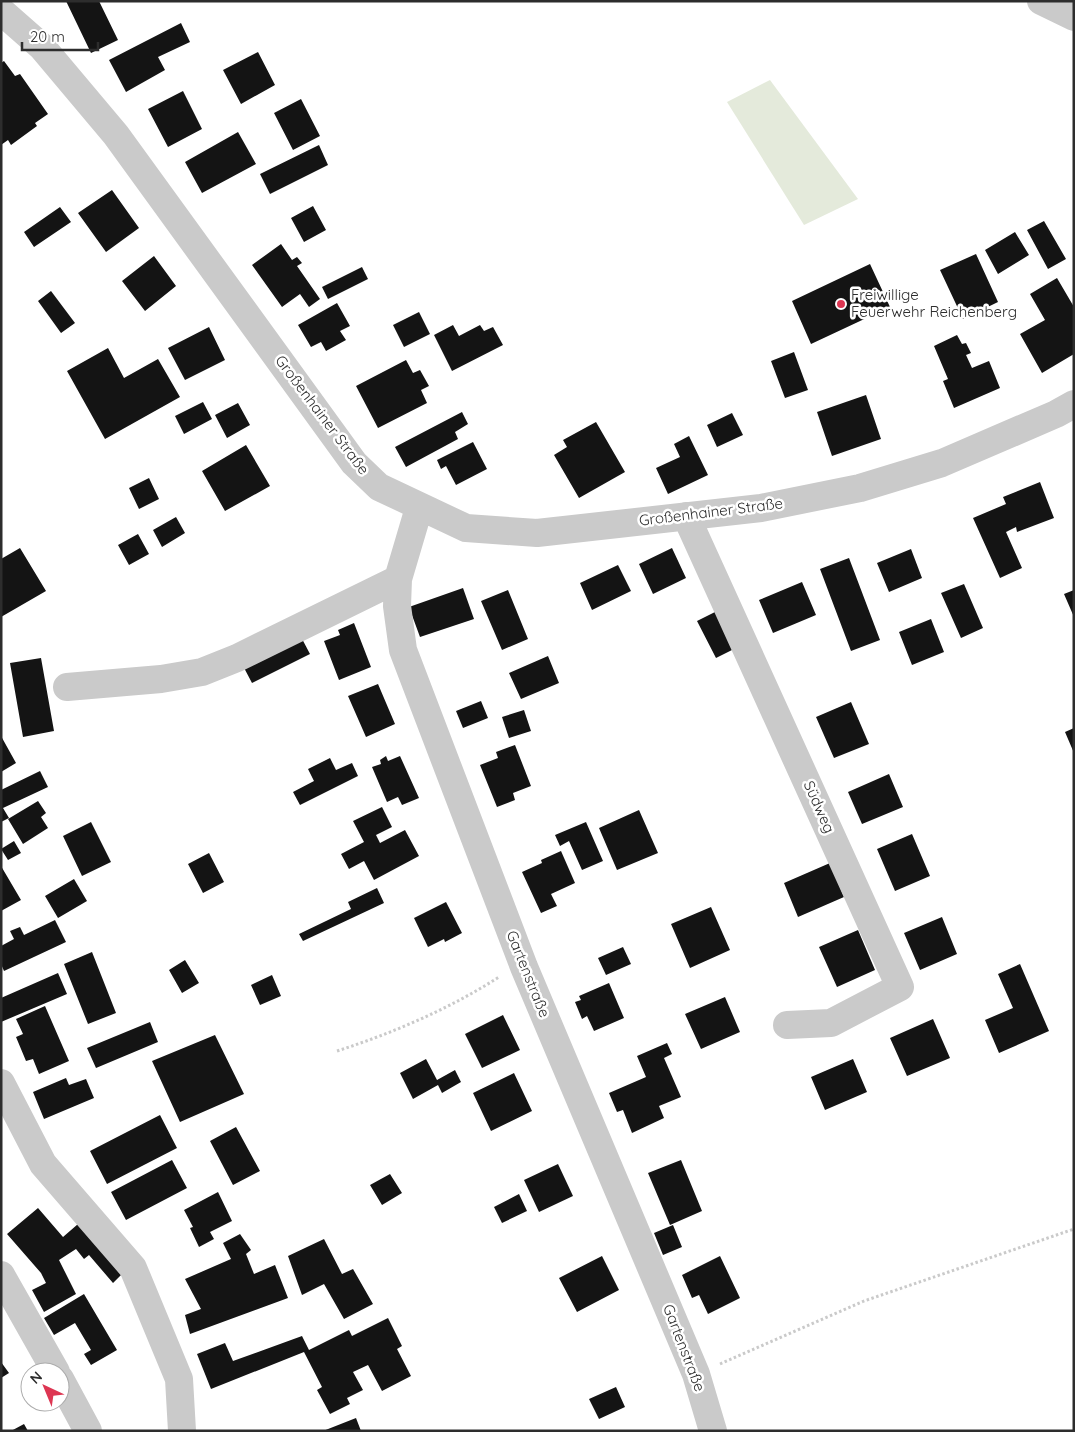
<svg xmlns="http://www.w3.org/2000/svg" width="1075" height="1432" font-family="Quicksand,sans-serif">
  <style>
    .green { fill: #e4eadb }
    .building { fill: #141414 }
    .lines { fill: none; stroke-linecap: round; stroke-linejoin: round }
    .path { stroke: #cacaca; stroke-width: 3; stroke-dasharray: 2.5 2.5; stroke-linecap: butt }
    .minor { stroke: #cacaca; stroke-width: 28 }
    .poi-dot { fill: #dd3652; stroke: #fff; stroke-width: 2 }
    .labels { text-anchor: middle; stroke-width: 5; stroke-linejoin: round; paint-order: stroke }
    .poi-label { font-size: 15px; fill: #2d2d2d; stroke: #fff; text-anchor: start }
    .street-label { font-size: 15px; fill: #2d2d2d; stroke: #fff }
  </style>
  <rect width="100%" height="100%" fill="#fff"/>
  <path class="green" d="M770,80L858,199L804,225L727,102Z"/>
  <path class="building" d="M66,1H99L118,40L91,53Z
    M181,23L190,42L158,57L165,70L126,92L109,60Z
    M258,52L275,85L241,104L223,70Z
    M4,61L15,76L20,74L48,114L35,123L37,126L11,145L8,140L1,145V63Z
    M183,91L202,129L168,147L148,109Z
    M301,99L320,136L293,150L274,113Z
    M238,132L256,164L202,193L185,162Z
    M319,145L328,165L270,194L260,174Z
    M112,190L139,228L106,252L78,213Z
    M313,206L326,230L304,242L291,218Z
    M60,207L71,222L34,247L24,232Z
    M1044,221L1066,259L1048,269L1027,230Z
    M1015,232L1029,255L998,274L985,250Z
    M281,244L292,260L297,257L302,263L297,266L320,299L309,307L300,294L282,307L252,265Z
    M976,254L998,302L963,319L940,270Z
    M154,256L176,286L145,311L122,281Z
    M870,264L890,307L811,344L792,301Z
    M362,267L368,279L328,299L322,287Z
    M1057,278L1074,307V354L1042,373L1020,334L1045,320L1030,294Z
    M51,291L75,323L61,333L38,301Z
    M337,303L350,326L340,331L346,340L326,351L321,342L311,347L298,325Z
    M419,312L430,334L404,347L393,325Z
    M453,325L459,336L480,325L484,331L493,327L503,345L452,371L434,335Z
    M209,327L225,360L185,380L168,348Z
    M957,335L962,344L966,343L971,353L966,355L972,368L989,361L1000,388L954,408L943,381L948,379L934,346Z
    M108,348L124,378L158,359L180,397L105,439L67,371Z
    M794,352L808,390L785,398L771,361Z
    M406,360L413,373L420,370L429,386L421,390L427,403L378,428L356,386Z
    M866,395L881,439L832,456L817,412Z
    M203,402L212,419L184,434L175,416Z
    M238,403L250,425L227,438L215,415Z
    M462,412L468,424L455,432L458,439L406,467L395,447Z
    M732,413L743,435L717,447L707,425Z
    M596,422L625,472L579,498L554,455L567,447L563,440Z
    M689,436L708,475L668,494L656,468L680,457L674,444Z
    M473,442L487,469L456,485L446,466L441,469L437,460Z
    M246,445L270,486L225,511L202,471Z
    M149,478L159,499L139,509L129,488Z
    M1040,482L1054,518L1017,532L1016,527L1006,532L1022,568L1000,578L973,518L1006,504L1003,497Z
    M176,517L185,533L162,547L153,530Z
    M138,534L149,554L129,565L118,545Z
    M20,548L46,591L1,617V559Z
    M672,548L686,578L653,594L639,564Z
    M911,549L922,578L889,592L877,563Z
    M849,558L880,640L851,651L820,569Z
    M618,565L631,591L592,610L580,583Z
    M802,582L816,615L773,633L759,600Z
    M964,584L983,628L961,638L941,593Z
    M463,588L474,619L420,637L409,607Z
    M508,590L528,639L502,650L481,601Z
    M1074,590V617L1064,594Z
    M717,611L736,648L716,658L697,621Z
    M931,619L944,652L912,665L899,632Z
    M354,623L371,667L339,680L324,641L340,635L338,630Z
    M300,635L310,654L252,683L242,664Z
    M548,656L559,683L521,699L509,673Z
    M41,658L54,731L23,737L10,663Z
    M378,684L395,724L366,737L348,696Z
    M481,701L488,718L463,728L456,711Z
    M851,702L869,744L834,758L816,717Z
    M524,710L531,731L509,738L502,717Z
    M1074,728V753L1065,732Z
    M1,736L16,763L1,772Z
    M515,745L531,786L513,793L515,800L497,807L480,765L498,758L496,752Z
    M386,756L388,761L400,756L419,798L402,805L398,797L387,802L372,767L381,764L380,760Z
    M330,758L336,770L352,763L358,776L300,805L293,792L314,781L308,769Z
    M40,771L48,787L3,808L9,818L1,822V790Z
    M889,774L903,807L862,824L848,792Z
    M38,801L46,813L41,817L48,828L23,844L8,819Z
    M382,807L392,827L376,835L380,843L405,830L419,856L374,880L364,861L349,869L341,854L364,842L353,821Z
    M639,810L658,853L617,870L599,828Z
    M91,822L111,862L82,876L63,836Z
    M586,822L603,861L582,870L569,841L560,846L555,835Z
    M912,834L930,876L895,891L877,849Z
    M14,841L21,853L8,860L1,849Z
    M561,851L575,883L551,894L557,906L541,913L522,872L542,863L541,860Z
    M209,853L224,882L203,893L188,864Z
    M830,863L844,897L798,917L784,883Z
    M1,866L21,900L1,911Z
    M74,879L87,901L58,918L45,896Z
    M377,888L384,903L303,941L299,934L351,909L348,902Z
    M446,902L462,933L445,942L444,939L428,947L414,918Z
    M711,907L730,950L690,968L671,924Z
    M942,917L957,954L920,970L904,933Z
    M55,920L66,942L4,971L1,964V946L14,939L10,931L20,927L24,935Z
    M858,930L875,970L837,987L819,947Z
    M623,947L631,964L606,975L598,958Z
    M92,952L116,1013L88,1024L64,964Z
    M185,960L199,983L182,993L169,970Z
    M1020,964L1049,1031L999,1053L985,1020L1013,1008L998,974Z
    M58,973L67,994L1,1022V998Z
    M272,975L281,996L260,1005L251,985Z
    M609,983L624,1018L594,1031L587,1016L582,1019L575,1002L581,1000L579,996Z
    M725,997L740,1032L701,1049L685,1014Z
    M45,1006L69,1061L39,1074L33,1059L26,1061L16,1037L23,1034L16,1019Z
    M503,1015L520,1050L482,1068L465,1034Z
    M933,1019L950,1058L907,1076L890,1038Z
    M150,1022L158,1042L96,1068L87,1048Z
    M215,1035L244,1094L180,1122L152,1061Z
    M667,1043L672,1054L664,1058L681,1097L659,1106L664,1118L632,1133L623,1110L617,1112L609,1093L646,1077L637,1056Z
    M426,1059L437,1080L455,1070L461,1082L442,1093L438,1085L413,1099L400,1073Z
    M853,1059L867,1092L825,1110L811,1077Z
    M514,1073L532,1111L491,1131L473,1093Z
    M66,1078L69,1085L86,1079L94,1098L44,1119L33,1092Z
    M160,1115L177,1148L107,1184L90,1151Z
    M236,1127L260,1171L233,1185L210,1141Z
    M172,1160L187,1188L126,1220L111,1192Z
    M681,1160L702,1211L670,1225L648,1173Z
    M558,1164L573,1196L539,1212L524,1180Z
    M390,1174L402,1193L382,1205L370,1185Z
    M218,1192L232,1221L210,1232L214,1239L199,1247L190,1228L193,1227L184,1210Z
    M519,1194L527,1211L502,1223L494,1207Z
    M38,1208L63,1237L78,1224L122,1274L113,1283L89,1255L84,1259L76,1249L59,1260L76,1294L44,1312L32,1290L46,1283L41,1273L7,1234Z
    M673,1225L682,1247L663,1255L654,1233Z
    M240,1234L251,1250L246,1254L254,1274L275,1265L288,1298L190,1334L185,1315L201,1309L185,1279L231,1259L223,1243Z
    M324,1239L342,1274L353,1269L373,1304L344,1319L324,1284L302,1295L288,1256Z
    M602,1256L619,1290L577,1312L559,1278Z
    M720,1256L740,1298L708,1314L699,1295L692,1298L682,1275Z
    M84,1294L117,1350L91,1365L84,1354L91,1350L75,1323L54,1335L44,1318Z
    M388,1318L402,1346L397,1349L411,1376L382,1391L368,1365L353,1372L363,1390L347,1398L350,1404L330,1414L317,1390L322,1387L304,1352L211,1389L197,1354L225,1343L233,1361L302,1336L309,1350L349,1330L352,1336Z
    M1,1362L9,1373L1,1378Z
    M616,1387L625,1407L599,1419L589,1399Z
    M356,1418L361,1431H323Z
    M24,1424L28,1431H11Z"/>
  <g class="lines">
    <path class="path" d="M337,1051C393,1033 449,1009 499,977
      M720,1364L864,1301L1074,1229"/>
    <path class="minor" d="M1041,1L1074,17
      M1,11L42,47L116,135L354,463L379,487L466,528L537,533L761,508L860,488L942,463L1056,414L1074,404
      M419,508L398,579L397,606L403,650L524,967L696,1374L713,1431
      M686,516L900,987L831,1023L787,1025
      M67,687L161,679L202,672L237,658L398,579
      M1,1083L43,1164L133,1268L179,1379L182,1431
      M1,1275L56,1372
      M60,1379L88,1431"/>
  </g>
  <circle class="poi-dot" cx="841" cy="304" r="5"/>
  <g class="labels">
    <g class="poi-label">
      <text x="851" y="300">Freiwillige<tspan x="851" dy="17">Feuerwehr Reichenberg</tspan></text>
    </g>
    <g class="street-label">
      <text transform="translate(322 415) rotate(53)" y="5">Großenhainer Straße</text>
      <text transform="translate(711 512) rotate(-7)" y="5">Großenhainer Straße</text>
      <text transform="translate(819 807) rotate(66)" y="5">Südweg</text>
      <text transform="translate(528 974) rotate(68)" y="5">Gartenstraße</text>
      <text transform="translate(684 1348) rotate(69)" y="5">Gartenstraße</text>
    </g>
  </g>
  <rect width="1075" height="1432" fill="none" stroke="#2d2d2d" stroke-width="5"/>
  <g transform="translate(45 1387) rotate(316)"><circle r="24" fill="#ffffff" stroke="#ababab"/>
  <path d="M0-4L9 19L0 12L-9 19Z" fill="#dd3652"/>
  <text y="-8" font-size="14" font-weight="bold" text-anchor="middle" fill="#2d2d2d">N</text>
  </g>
  <path d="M22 42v8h76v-8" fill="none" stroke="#2d2d2d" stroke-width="2.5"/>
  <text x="30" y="42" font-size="15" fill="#2d2d2d" stroke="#ffffff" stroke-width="4" paint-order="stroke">20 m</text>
</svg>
